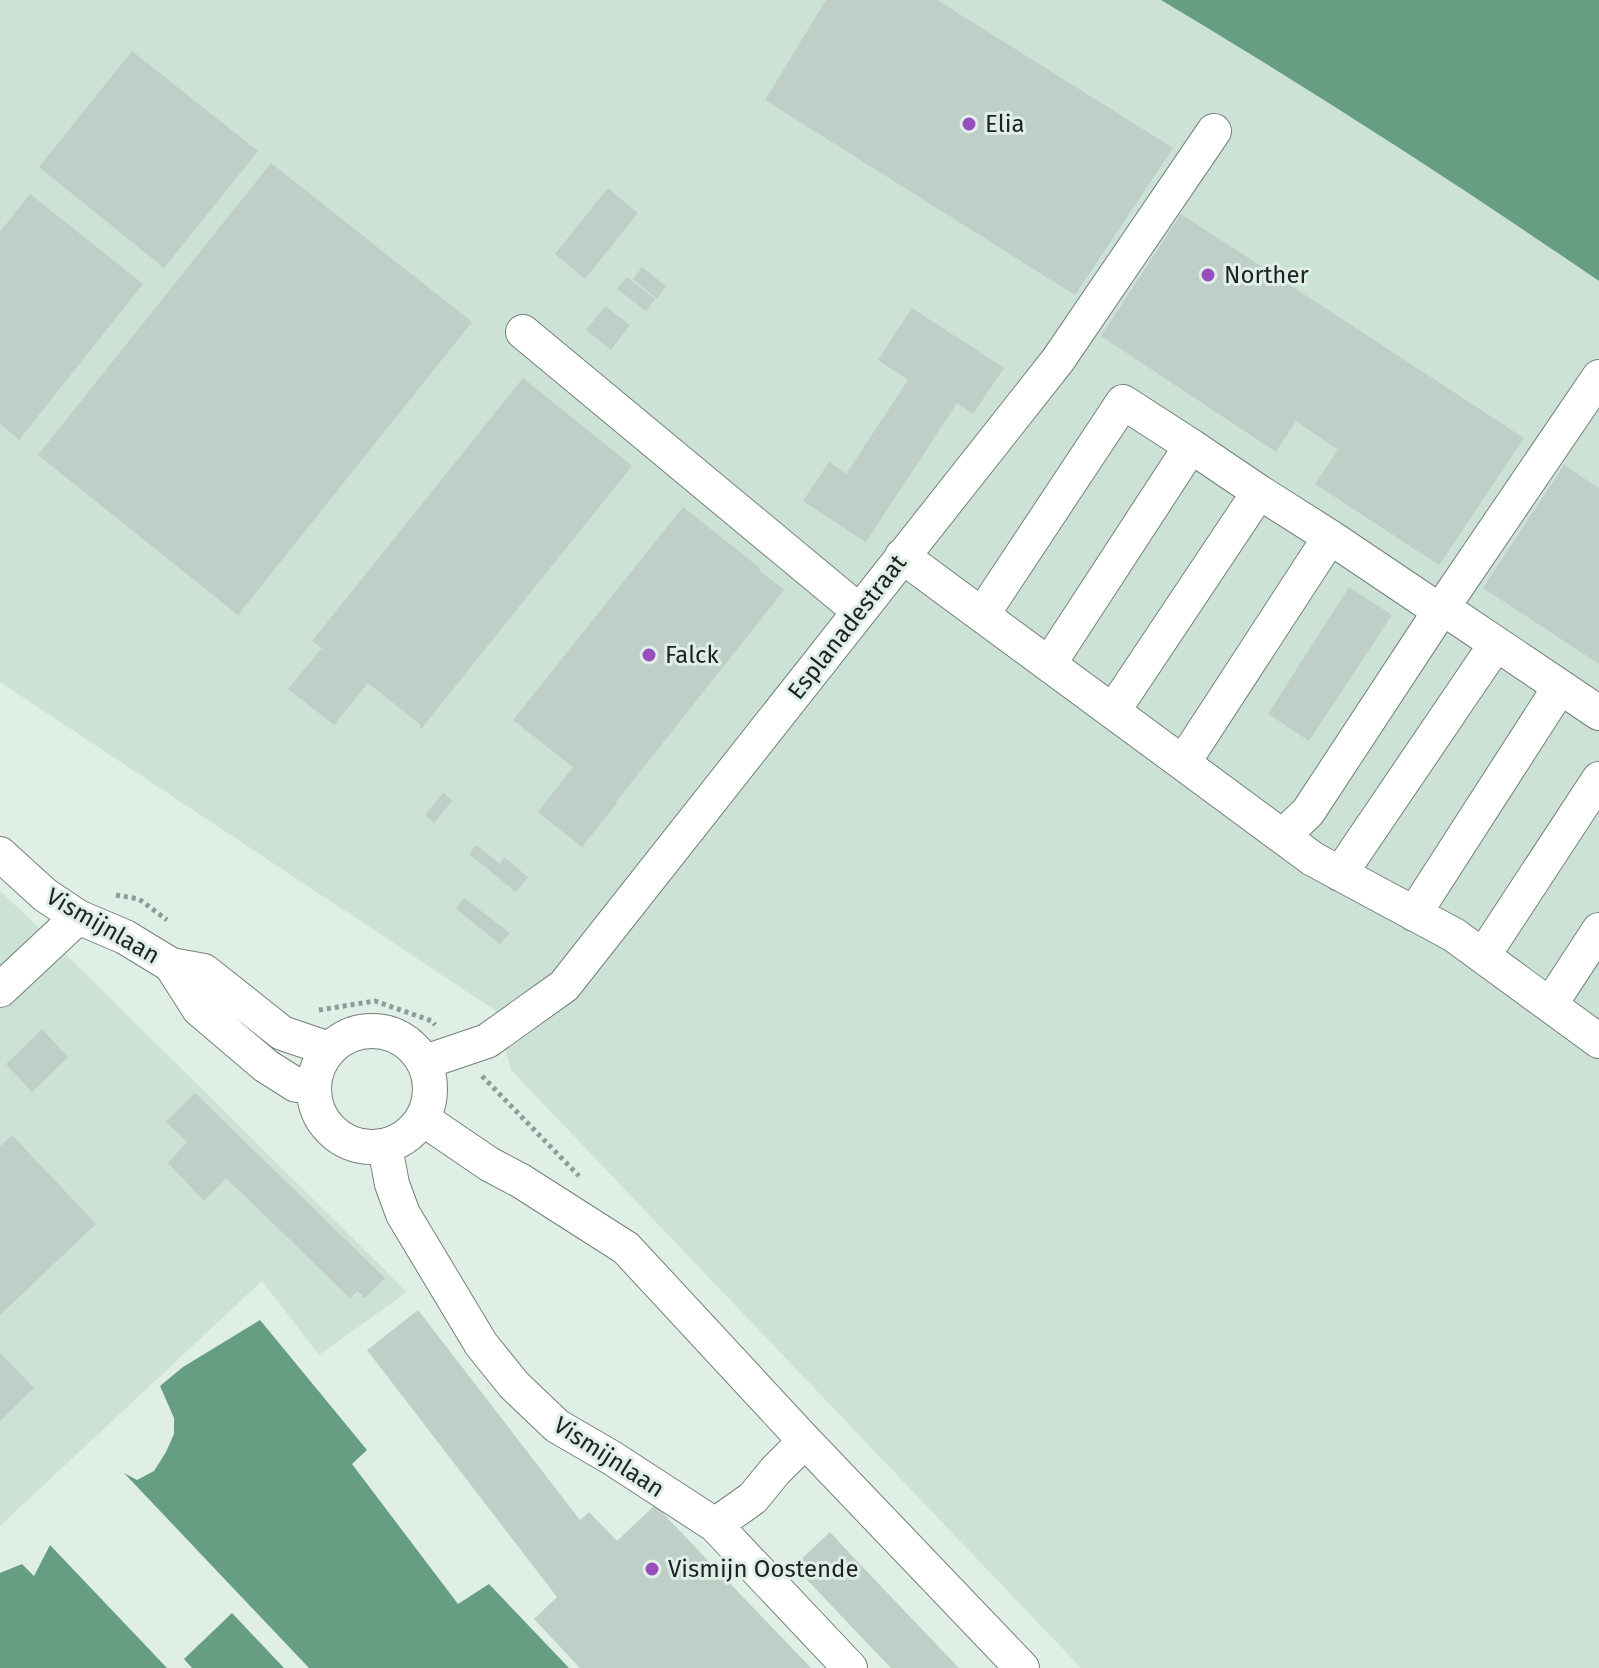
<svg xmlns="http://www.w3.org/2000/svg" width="1599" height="1668" font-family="'Fira Sans',sans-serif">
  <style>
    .built { fill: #cce2d6 }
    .water { fill: #679e83 }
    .building { fill: #bfcec6 }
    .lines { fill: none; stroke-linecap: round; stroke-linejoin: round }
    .minor-casing { stroke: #74817a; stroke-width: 36 }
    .path { stroke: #8f9b94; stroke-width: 5; stroke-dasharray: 4 4; stroke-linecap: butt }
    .minor { stroke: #fff; stroke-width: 34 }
    .poi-dot { fill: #994ec0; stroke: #dfefe6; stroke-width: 3 }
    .labels { text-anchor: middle; stroke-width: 6; stroke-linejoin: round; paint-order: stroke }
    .poi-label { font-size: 24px; fill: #1d221f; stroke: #dfefe6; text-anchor: start }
    .street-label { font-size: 24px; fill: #1d221f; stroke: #dfefe6 }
  </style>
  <rect width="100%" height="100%" fill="#dfefe6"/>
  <path class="built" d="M0,0H1161L1284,74L1497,211L1599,281V1668H1081L511,1070L496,1011L0,682Z
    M0,891L28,917L407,1292L319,1355L262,1281L0,1526Z"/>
  <path class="water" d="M1161,0H1599V281C1456,183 1310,89 1161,0Z
    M260,1320L367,1450L352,1464L458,1604L489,1584L569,1668H309L124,1473L137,1480L154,1471L166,1452L174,1434V1418L160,1386L183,1367Z
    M50,1545L167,1668H0V1573L22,1564L34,1576Z
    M232,1613L284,1668H192L184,1659Z"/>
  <path class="building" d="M826,0H937L1173,148L1075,295L765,100Z
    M132,51L258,151L164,268L39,167Z
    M271,163L472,322L238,615L38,455Z
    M608,188L638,213L585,279L555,254Z
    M30,194L143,284L19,440L0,424V232Z
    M1181,214L1524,438L1439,565L1315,484L1338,450L1296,421L1276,452L1101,336Z
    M642,267L666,286L657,299L633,279Z
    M627,277L655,299L646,311L617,289Z
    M605,306L630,325L611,350L586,330Z
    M912,308L1004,368L973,414L957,403L866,542L803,501L829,462L846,474L908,380L878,360Z
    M523,378L632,466L421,729L419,727L421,725L368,683L334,725L288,689L322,648L312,641Z
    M1564,465L1599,488V664L1483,588Z
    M683,507L760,568L759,570L784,590L616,802L617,803L582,847L538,812L573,767L513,720Z
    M1349,587L1392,615L1309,741L1268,714Z
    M443,793L452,801L434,823L425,815Z
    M476,845L500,864L504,857L528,877L516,892L469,854Z
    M464,898L510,933L500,944L456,909Z
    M42,1029L68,1057L32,1092L6,1064Z
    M195,1093L385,1278L365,1298L357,1291L350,1298L226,1178L204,1201L168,1163L187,1142L166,1122Z
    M12,1135L96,1224L0,1315V1146Z
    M418,1310L580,1520L589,1512L617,1541L655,1505L811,1668H580L534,1619L557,1597L367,1350Z
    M0,1353L34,1388L0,1421Z
    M830,1532L854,1558L959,1668H891L867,1643L794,1566Z"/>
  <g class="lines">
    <defs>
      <path id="minor" d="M523,332L859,611
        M902,556L1313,859L1454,935L1599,1041
        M1443,608L1599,713
        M982,615L1123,402L1191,446
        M1049,664L1191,446L1259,492
        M1113,711L1259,492L1330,537
        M1183,763L1330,537L1440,611
        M1283,836L1308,812L1440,611L1599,377
        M0,854L45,895L78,917L125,937L171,965L204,971L282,1033L329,1049
        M1340,874L1496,644
        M1414,914L1560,687
        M1483,956L1599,779
        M171,965L199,1009L266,1066L296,1085H313
        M0,990L78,917
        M1550,1005L1599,930
        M314 1089a58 58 0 1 1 116 0a58 58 0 1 1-116 0Z
        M425,1062L487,1041L564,986L1058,360L1214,131
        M423,1119L489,1164L521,1181L626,1248L805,1441L1022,1668
        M385,1147L392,1184L403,1214L481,1344L514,1385L557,1426L612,1458L715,1525L753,1498L775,1471L805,1441
        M715,1525L850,1668"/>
    </defs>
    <use href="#minor" class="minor-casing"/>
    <path class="path" d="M116,895L139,899L167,920
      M319,1010L375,1001L432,1021L435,1025
      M482,1076L579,1176"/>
    <use href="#minor" class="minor"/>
  </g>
  <g class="poi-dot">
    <circle cx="969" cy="124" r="8"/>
    <circle cx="1208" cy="275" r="8"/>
    <circle cx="649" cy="655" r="8"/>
    <circle cx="652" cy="1569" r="8"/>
  </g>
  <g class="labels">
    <g class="poi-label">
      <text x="985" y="132">Elia</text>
      <text x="1224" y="283">Norther</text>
      <text x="665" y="663">Falck</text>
      <text x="668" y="1577">Vismijn Oostende</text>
    </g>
    <g class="street-label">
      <text transform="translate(847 627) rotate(-52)" y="8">Esplanadestraat</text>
      <text transform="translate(103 926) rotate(30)" y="8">Vismijnlaan</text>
      <text transform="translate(609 1457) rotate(33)" y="8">Vismijnlaan</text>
    </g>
  </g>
</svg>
